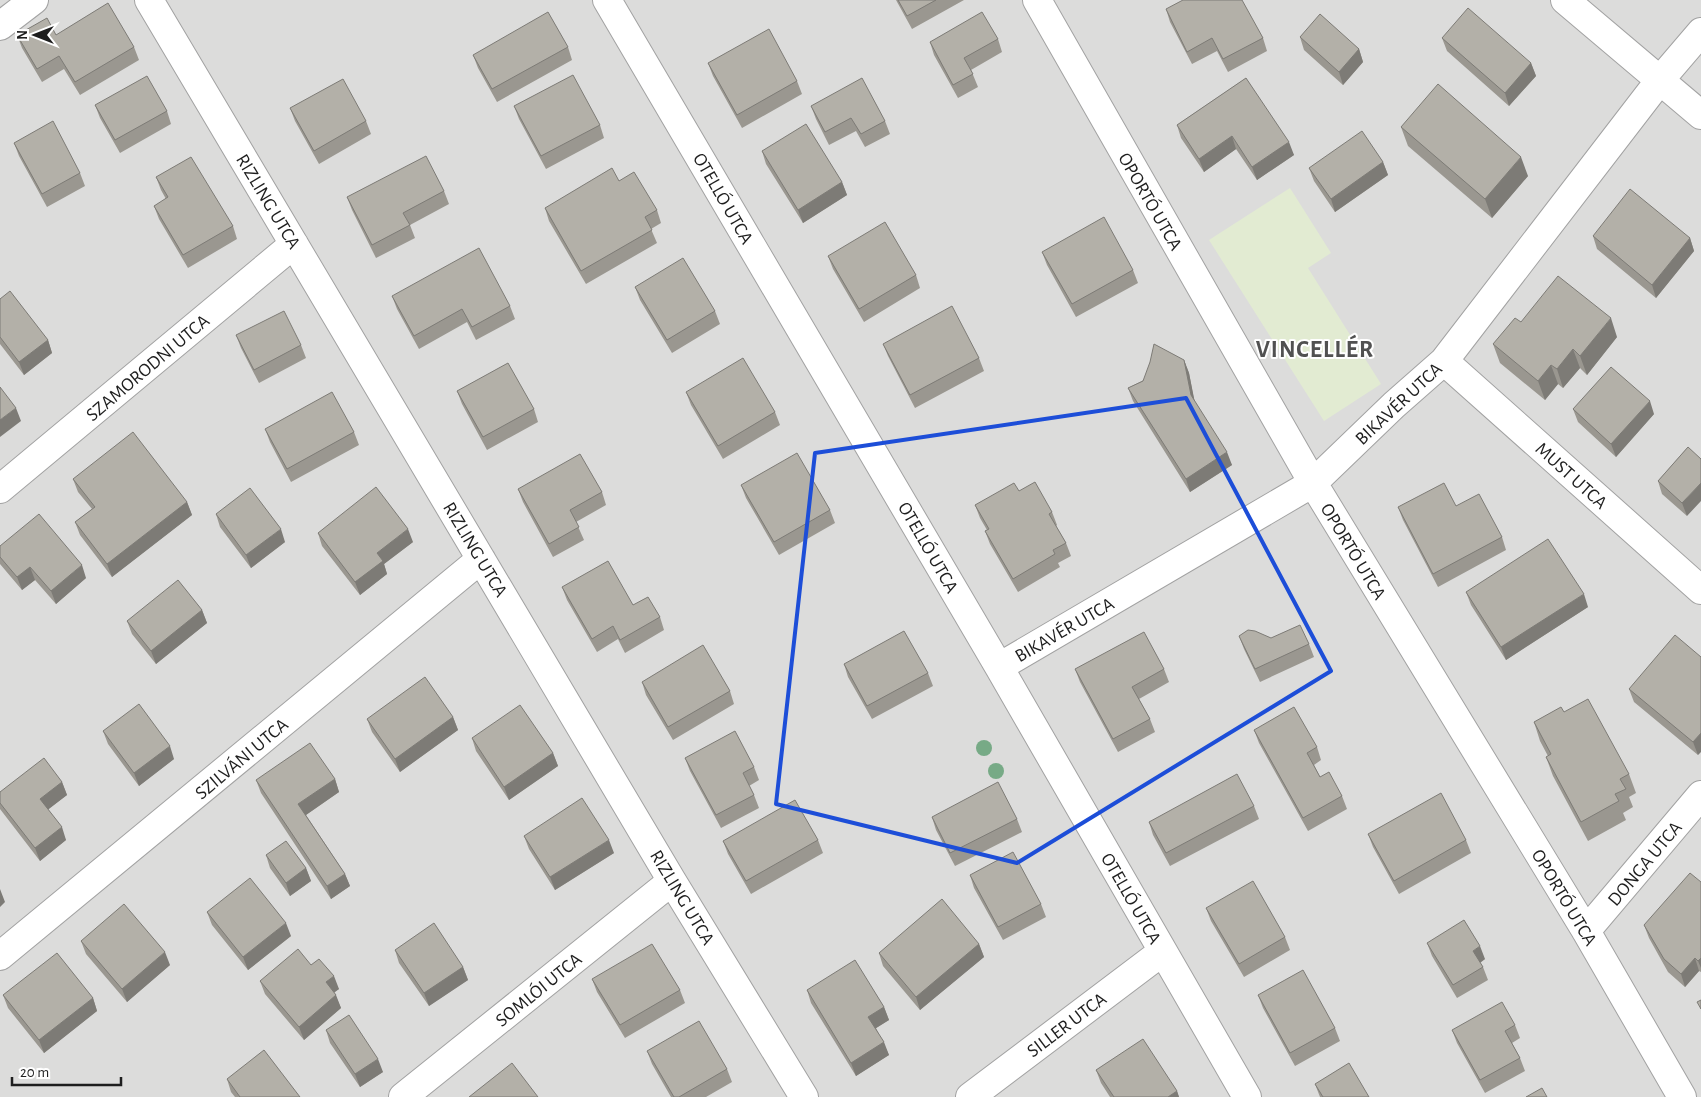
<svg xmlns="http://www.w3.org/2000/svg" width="1701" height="1097" font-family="'Alegreya Sans',sans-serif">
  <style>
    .residential { fill: #dcdcdb }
    .farmland { fill: #e2ebd2 }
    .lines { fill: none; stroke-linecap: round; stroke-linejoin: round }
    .minor-casing { stroke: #a2a2a2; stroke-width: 30 }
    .minor { stroke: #fff; stroke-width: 28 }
    .tree { fill: #77aa86 }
    .wall { fill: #9a9790 }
    .shaded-wall { fill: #7d7b76 }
    .building { fill: #b3b0a8; stroke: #7d7b76 }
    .marked { fill: none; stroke: #1d4ed8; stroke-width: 4; stroke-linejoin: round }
    .labels { text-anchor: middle; stroke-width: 4; stroke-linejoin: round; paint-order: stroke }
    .street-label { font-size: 19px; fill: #1e1e1e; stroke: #fff }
    .district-label { font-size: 24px; font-weight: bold; letter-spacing: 1px; fill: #515151; stroke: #fff }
  </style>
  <rect width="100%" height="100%" fill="#eeeee5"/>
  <path class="residential" d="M0,0H1701V1097H0Z"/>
  <path class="farmland" d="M1290,188L1331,253L1308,268L1381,384L1324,421L1209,240Z"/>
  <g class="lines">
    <defs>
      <path id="minor" d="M149,0L672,881L804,1097
        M607,0L999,667L1247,1097
        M1037,0L1313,483L1586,931L1682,1097
        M1565,0L1701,115
        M0,26L34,0
        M1444,361L1701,590
        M0,489L294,244
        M999,667L1313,483L1394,405L1444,361L1660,80L1701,32
        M1586,931L1701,795
        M0,956L481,559
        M403,1097L672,881
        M970,1097L1162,952"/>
    </defs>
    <use href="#minor" class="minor-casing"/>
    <use href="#minor" class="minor"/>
  </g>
  <g class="tree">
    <circle cx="984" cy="748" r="8"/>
    <circle cx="996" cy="771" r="8"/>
  </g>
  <path class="wall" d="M896,0H964L912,29Z
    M1166,9L1263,38L1267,51L1228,72L1217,51L1192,64L1170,22Z
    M17,35H56L134,47L139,60L80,95L64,69L42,82L22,48Z
    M1300,37L1359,49L1363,62L1343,85L1304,50Z
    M1442,38L1531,63L1536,76L1509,106L1447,51Z
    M998,39L1002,52L971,70L978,87L958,98L934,55L930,42Z
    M568,47L572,60L497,102L478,68L473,55Z
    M708,63L797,81L802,94L742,128L713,76Z
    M1246,78L1294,155L1257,180L1236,149L1204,172L1181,138L1177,125Z
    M95,105L167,111L171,124L120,153L100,118Z
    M514,106L600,125L604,138L546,169L519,119Z
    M811,106L885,121L890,134L865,147L856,131L829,145L816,119Z
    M290,108L366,121L371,134L319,164L295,121Z
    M1401,127L1528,176L1492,218L1408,146Z
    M14,143L80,173L85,186L47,207L19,156Z
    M762,151L842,182L847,195L803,223L766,164Z
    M1383,162L1388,175L1335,212L1314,181L1309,168Z
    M156,177L233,226L237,239L188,268L159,219L154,206L166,199L161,190Z
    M619,181L657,210L661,223L651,229L657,243L586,284L549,221L545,208Z
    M444,191L449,204L410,225L415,238L376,258L352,210L347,197Z
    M1593,236L1690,238L1694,251L1656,298L1597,249Z
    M1042,252L1133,270L1138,283L1076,317L1047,265Z
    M828,256L916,275L920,288L864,322L833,269Z
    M635,287L715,311L720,324L672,353L640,300Z
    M392,296L510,306L515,319L476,340L467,322L419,349L397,309Z
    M0,299L48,340L52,353L24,375L0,344Z
    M1521,322L1617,337L1587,375L1580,368L1563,388L1558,384L1545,400L1500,363L1493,344Z
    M236,335L301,345L306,358L259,383L241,348Z
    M883,344L979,358L984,371L915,408L888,356Z
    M1184,360L1189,373L1194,400L1232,465L1190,492L1133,401L1128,388Z
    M457,391L534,409L538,422L487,450L462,404Z
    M686,392L775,412L780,425L723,459L691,405Z
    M1573,409L1654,414L1616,457L1578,422Z
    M265,429L354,432L359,445L291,482L270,442Z
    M1688,447L1687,516L1662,494L1658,481Z
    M73,479L187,502L192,515L112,577L80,535L75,522L92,509L78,492Z
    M741,485L830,510L835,523L779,555L746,498Z
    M518,489L602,492L606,505L576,522L584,540L553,557L523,502Z
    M1019,491L1052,512L1057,525L1056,526L1066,543L1071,556L1058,563L1060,567L1018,592L990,544L985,531L987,530L980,518L975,505Z
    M1456,506L1502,537L1506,550L1438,587L1403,520L1398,507Z
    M216,514L285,542L251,568L220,527Z
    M318,533L413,542L384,564L387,574L360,595L322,546Z
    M0,546L86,578L56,604L35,580L22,590L0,564Z
    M562,587L633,605L660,617L664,630L625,653L618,639L597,652L567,600Z
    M1466,592L1588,607L1506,660L1471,605Z
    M202,610L207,623L156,664L132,634L127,621Z
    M1239,636L1271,638L1309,644L1314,657L1260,682L1244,649Z
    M1701,657L1698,755L1634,702L1629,689Z
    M844,664L928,673L933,686L872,719L848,677Z
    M1075,669H1164L1169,682L1139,699L1150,719L1155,732L1118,752L1080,682Z
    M642,682L730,691L734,704L673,740L646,695Z
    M1564,712L1629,774L1636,793L1629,797L1633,807L1623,813L1626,820L1588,841L1553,776L1546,757L1548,756L1540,741L1534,722Z
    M453,717L458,730L400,772L372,732L367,719Z
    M1254,730L1317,747L1321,760L1314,765L1320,777L1342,796L1347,809L1308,831L1259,743Z
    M103,731L174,759L139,786L108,744Z
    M472,738L553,753L558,766L509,800L476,751Z
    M685,758L754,767L759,780L749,786L754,795L759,808L721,828L690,771Z
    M335,779L339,792L306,815L345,874L350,886L331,899L261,793L256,780Z
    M62,782L67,795L48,809L66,840L40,861L0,809V792Z
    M1254,806L1259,819L1170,866L1153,835L1149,822Z
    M932,817L1017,819L1022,832L955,866L936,830Z
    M1368,834L1466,840L1471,853L1399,894L1373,847Z
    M524,836L614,853L555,890L529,849Z
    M818,840L823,853L751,894L728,854L723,841Z
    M266,855L306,868L311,881L290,896L270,868Z
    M970,875L1041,904L1046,917L1003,940L974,888Z
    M1701,882V972L1699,971L1685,987L1668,972L1649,938L1644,925Z
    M1206,908L1285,937L1290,950L1244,977L1211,921Z
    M207,912L291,936L248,970L212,925Z
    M81,941L170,965L127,1002L86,954Z
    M1427,943L1485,959L1480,963L1483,967L1488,980L1457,998L1432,956Z
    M979,944L984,957L920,1010L883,966L879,953Z
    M395,950L463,967L468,980L429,1006L399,963Z
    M311,965L339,989L334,992L341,1008L304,1040L265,994L260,981Z
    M592,979L680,990L685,1003L625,1038L597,992Z
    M807,990L884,1007L889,1020L876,1028L889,1055L856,1076L811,1003Z
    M3,995L93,998L97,1011L44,1053L8,1008Z
    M1258,995L1335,1028L1340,1041L1295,1066L1263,1008Z
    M1515,1025L1520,1038L1512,1043L1520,1058L1525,1071L1485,1093L1457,1043L1452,1030Z
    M326,1030L383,1072L360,1087L330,1043Z
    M647,1051L727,1069L732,1082L706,1097H671L652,1064Z
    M1096,1070L1177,1091L1179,1097H1110L1101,1083Z
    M227,1079L300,1097H235L231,1092Z
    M1315,1084L1369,1097H1320Z"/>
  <path class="shaded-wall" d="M1359,49L1363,62L1343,85L1339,72Z
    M1531,63L1536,76L1509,106L1505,93Z
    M1232,136L1236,149L1204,172L1199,159Z
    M1289,142L1294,155L1257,180L1252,167Z
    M1521,157L1528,176L1492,218L1485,199Z
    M1383,162L1388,175L1335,212L1331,199Z
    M842,182L847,195L803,223L798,210Z
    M1690,238L1694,251L1656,298L1652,285Z
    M1611,318L1617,337L1587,375L1580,356Z
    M48,340L52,353L24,375L19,362Z
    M1573,349L1580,368L1563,388L1557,369Z
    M1184,360L1189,373L1196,408L1191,395Z
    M1551,365L1558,384L1545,400L1538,381Z
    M1650,401L1654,414L1616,457L1611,444Z
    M16,408L21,421L0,437V420Z
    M1227,452L1232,465L1190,492L1186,479Z
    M1701,483V501L1687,516L1682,503Z
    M187,502L192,515L112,577L107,564Z
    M281,529L285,542L251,568L246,555Z
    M408,529L413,542L384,564L387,574L360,595L355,582L377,553Z
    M82,565L86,578L56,604L51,591Z
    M30,567L35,580L22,590L17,577Z
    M1584,594L1588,607L1506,660L1501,647Z
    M202,610L207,623L156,664L151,651Z
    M453,717L458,730L400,772L395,759Z
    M1701,733V752L1698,755L1693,742Z
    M170,746L174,759L139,786L134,773Z
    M553,753L558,766L509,800L504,787Z
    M335,779L339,792L303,817L298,804Z
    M62,782L67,795L45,812L40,799Z
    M62,827L66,840L40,861L35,848Z
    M609,840L614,853L555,890L550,877Z
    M306,868L311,881L290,896L286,883Z
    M345,874L350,886L331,899L327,886Z
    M0,889L5,902L0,907Z
    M286,923L291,936L248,970L243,957Z
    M979,944L984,957L920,1010L916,997Z
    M1480,946L1485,959L1478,964L1473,951Z
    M165,952L170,965L127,1002L122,989Z
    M1695,958L1699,971L1685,987L1681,974Z
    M1701,958V968L1698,961Z
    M463,967L468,980L429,1006L424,993Z
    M334,976L339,989L331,995L326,982Z
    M336,995L341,1008L304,1040L299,1027Z
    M93,998L97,1011L44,1053L39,1040Z
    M884,1007L889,1020L873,1030L868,1017Z
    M884,1042L889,1055L856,1076L851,1063Z
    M378,1059L383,1072L360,1087L355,1074Z
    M1177,1091L1179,1097H1168Z"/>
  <path class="building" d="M898,0H936L907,16Z
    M1183,0H1242L1263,38L1223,59L1212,38L1187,52L1166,9Z
    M108,3L134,47L75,82L59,56L37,69L17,35L47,18L56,35Z
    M1468,8L1531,63L1505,93L1442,38Z
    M548,12L568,47L492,89L473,55Z
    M982,12L998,39L964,58L973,74L953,85L930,42Z
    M1320,14L1359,49L1339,72L1300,37Z
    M769,29L797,81L737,115L708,63Z
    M573,75L600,125L541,156L514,106Z
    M147,76L167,111L115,140L95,105Z
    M862,78L885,121L861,134L851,118L825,132L811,106Z
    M1246,78L1289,142L1252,167L1232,136L1199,159L1177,125Z
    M343,79L366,121L314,151L290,108Z
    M1438,84L1521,157L1485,199L1401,127Z
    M53,121L80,173L42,194L14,143Z
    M806,124L842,182L798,210L762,151Z
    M1362,131L1383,162L1331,199L1309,168Z
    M426,156L444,191L403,213L410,225L372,245L347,197Z
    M191,157L233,226L183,255L154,206L168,197L156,177Z
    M612,168L619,181L634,172L657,210L645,217L652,230L581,271L545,208Z
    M1630,189L1690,238L1652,285L1593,236Z
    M1104,217L1133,270L1072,304L1042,252Z
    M885,222L916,275L859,309L828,256Z
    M479,248L510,306L472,327L462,309L414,336L392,296Z
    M683,258L715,311L667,340L635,287Z
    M1558,276L1611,318L1580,356L1573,349L1557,369L1551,365L1538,381L1493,344L1515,318L1521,322Z
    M10,291L48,340L19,362L0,337V299Z
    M952,306L979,358L910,395L883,344Z
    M284,311L301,345L254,370L236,335Z
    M1154,344L1184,360L1191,395L1227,452L1186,479L1128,388L1143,381L1150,362Z
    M743,358L775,412L718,446L686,392Z
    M508,363L534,409L483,437L457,391Z
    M1611,367L1650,401L1611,444L1573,409Z
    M0,387L16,408L0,420Z
    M332,392L354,432L287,469L265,429Z
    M133,432L187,502L107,564L75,522L95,507L73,479Z
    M1688,447L1701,459V483L1682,503L1658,481Z
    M797,453L830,510L774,542L741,485Z
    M580,454L602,492L570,510L579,527L549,544L518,489Z
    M1035,482L1052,512L1049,514L1066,543L1053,550L1055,554L1013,579L985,531L989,529L975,505L1014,483L1019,491Z
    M1444,483L1456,506L1479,494L1502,537L1433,574L1398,507Z
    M376,487L408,529L377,553L383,561L355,582L318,533Z
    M250,488L281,529L246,555L216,514Z
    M39,514L82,565L51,591L30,567L17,577L0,557V546Z
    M1548,539L1584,594L1501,647L1466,592Z
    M608,561L633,605L648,597L660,617L620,640L613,626L592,639L562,587Z
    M178,580L202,610L151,651L127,621Z
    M1300,625L1309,644L1255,669L1239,636L1248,630L1255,631L1271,638Z
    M904,631L928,673L867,706L844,664Z
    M1144,632L1164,669L1132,687L1150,719L1113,739L1075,669Z
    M1675,635L1701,657V733L1693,742L1629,689Z
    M703,645L730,691L668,727L642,682Z
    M425,677L453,717L395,759L367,719Z
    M1588,699L1629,774L1620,779L1626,789L1615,794L1619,801L1581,822L1546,757L1551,754L1534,722L1561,707L1564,712Z
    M139,704L170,746L134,773L103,731Z
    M520,705L553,753L504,787L472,738Z
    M1294,707L1317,747L1307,753L1320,777L1329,772L1342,796L1303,818L1254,730Z
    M735,731L754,767L743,773L754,795L716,815L685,758Z
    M310,743L335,779L298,804L345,874L327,886L256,780Z
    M44,758L62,782L40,799L62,827L35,848L0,803V792Z
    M1237,774L1254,806L1166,853L1149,822Z
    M998,782L1017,819L950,853L932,817Z
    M1441,793L1466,840L1394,881L1368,834Z
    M582,798L609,840L550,877L524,836Z
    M795,800L818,840L746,881L723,841Z
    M286,841L306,868L286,883L266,855Z
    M1013,852L1041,904L998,927L970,875Z
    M1690,873L1701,882V958L1698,961L1695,958L1681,974L1664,959L1644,925Z
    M250,878L286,923L243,957L207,912Z
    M1253,881L1285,937L1239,964L1206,908Z
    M942,899L979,944L916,997L879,953Z
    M124,904L165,952L122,989L81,941Z
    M1464,920L1480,946L1473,951L1483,967L1453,985L1427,943Z
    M434,923L463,967L424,993L395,950Z
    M652,944L680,990L620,1025L592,979Z
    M298,949L311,965L319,959L334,976L326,982L336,995L299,1027L260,981Z
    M57,953L93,998L39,1040L3,995Z
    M855,960L884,1007L868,1017L884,1042L851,1063L807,990Z
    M1303,970L1335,1028L1290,1053L1258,995Z
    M1701,1000V1009L1697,1002Z
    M1502,1002L1515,1025L1505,1031L1520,1058L1480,1080L1452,1030Z
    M349,1015L378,1059L355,1074L326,1030Z
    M699,1021L727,1069L679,1097H674L647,1051Z
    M1143,1039L1177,1091L1168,1097H1114L1096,1070Z
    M264,1050L300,1097H240L227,1079Z
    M512,1063L538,1097H469Z
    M1349,1063L1369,1097H1323L1315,1084Z
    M1542,1088L1547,1097H1526Z"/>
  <path class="marked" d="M1186,398L1331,671L1017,863L776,804L815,453Z"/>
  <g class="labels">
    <g class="street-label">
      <text transform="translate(724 198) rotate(60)" y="7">OTELLÓ UTCA</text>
      <text transform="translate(269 201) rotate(59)" y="7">RIZLING UTCA</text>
      <text transform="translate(1151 201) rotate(60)" y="7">OPORTÓ UTCA</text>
      <text transform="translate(147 367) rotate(-40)" y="7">SZAMORODNI UTCA</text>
      <text transform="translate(1398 403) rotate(-43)" y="7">BIKAVÉR UTCA</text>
      <text transform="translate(1572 475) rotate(42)" y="7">MUST UTCA</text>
      <text transform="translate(929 547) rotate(60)" y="7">OTELLÓ UTCA</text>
      <text transform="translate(476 549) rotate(59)" y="7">RIZLING UTCA</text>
      <text transform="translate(1354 551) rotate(59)" y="7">OPORTÓ UTCA</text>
      <text transform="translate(1064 629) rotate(-30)" y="7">BIKAVÉR UTCA</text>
      <text transform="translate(241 758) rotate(-40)" y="7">SZILVÁNI UTCA</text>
      <text transform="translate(1644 863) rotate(-50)" y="7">DONGA UTCA</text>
      <text transform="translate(683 897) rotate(59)" y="7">RIZLING UTCA</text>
      <text transform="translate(1565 897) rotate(59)" y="7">OPORTÓ UTCA</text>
      <text transform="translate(1132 898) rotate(60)" y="7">OTELLÓ UTCA</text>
      <text transform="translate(538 989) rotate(-39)" y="7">SOMLÓI UTCA</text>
      <text transform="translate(1066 1024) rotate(-37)" y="7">SILLER UTCA</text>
    </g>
    <g class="district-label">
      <text x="1315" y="357">VINCELLÉR</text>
    </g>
  </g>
  <g transform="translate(35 35) rotate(270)" stroke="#ffffff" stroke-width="4" paint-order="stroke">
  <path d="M0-4L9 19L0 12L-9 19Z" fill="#1e1e1e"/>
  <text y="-8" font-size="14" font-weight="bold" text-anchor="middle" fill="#1e1e1e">N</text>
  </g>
  <path d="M12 1077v8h109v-8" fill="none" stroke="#1e1e1e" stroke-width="2.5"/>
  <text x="20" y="1077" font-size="15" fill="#1e1e1e" stroke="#ffffff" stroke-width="4" paint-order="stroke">20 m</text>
</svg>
